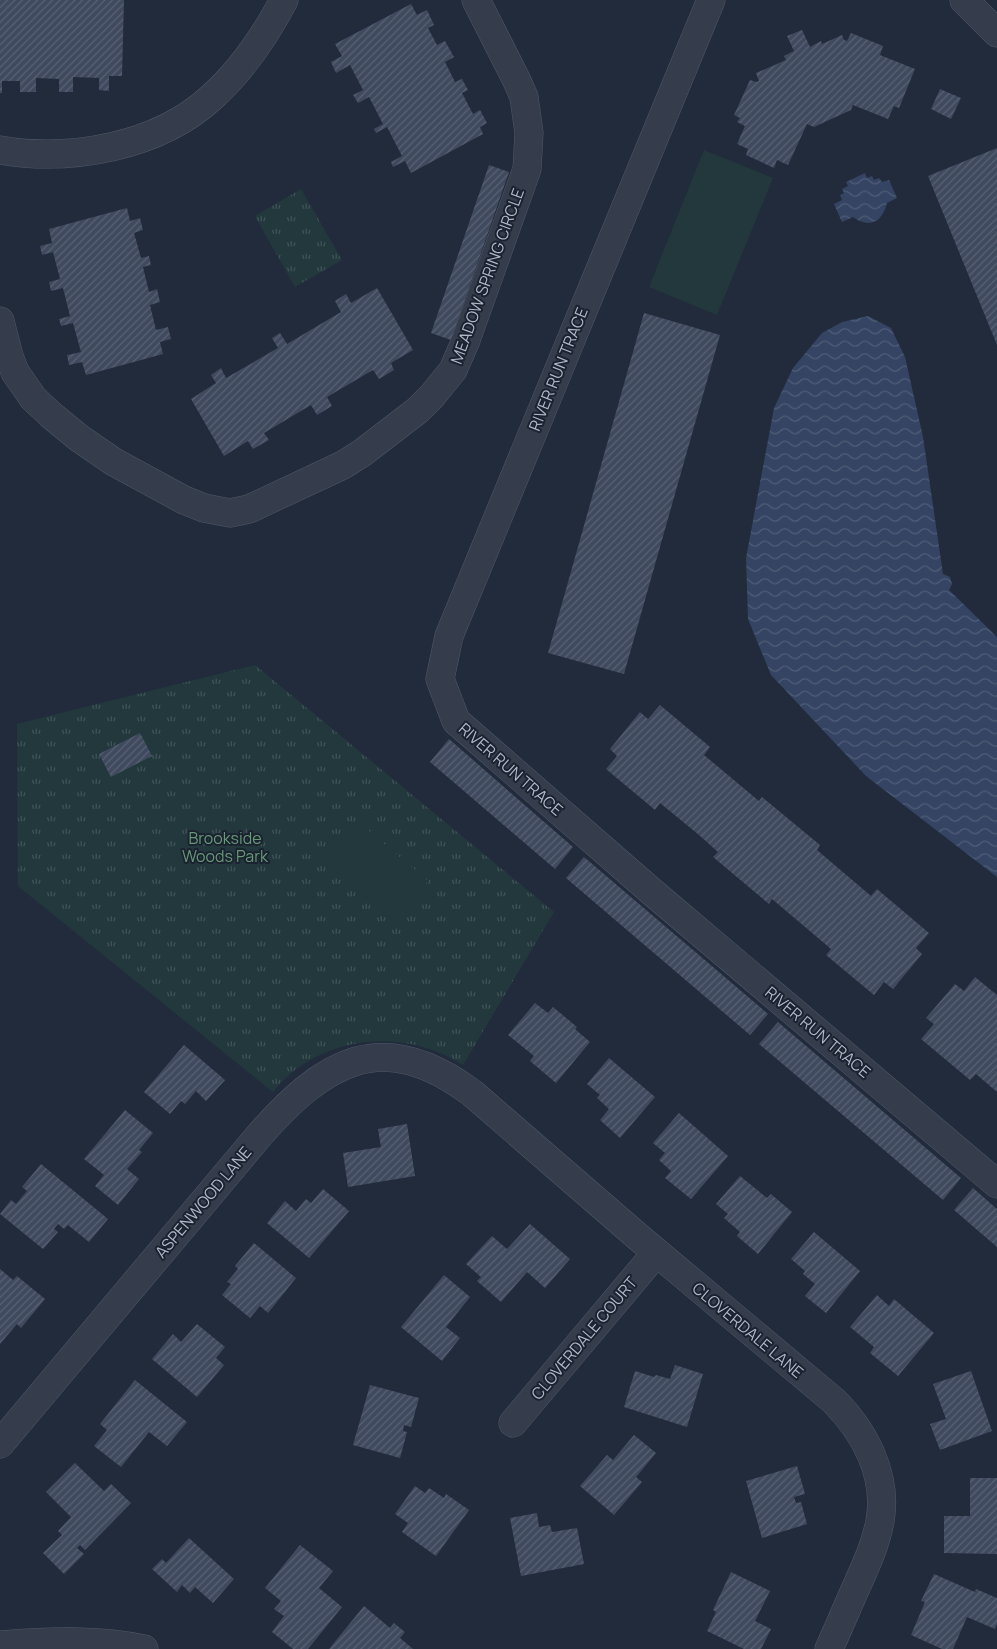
<svg xmlns="http://www.w3.org/2000/svg" width="997" height="1649" font-family="Manrope,sans-serif">
  <style>
    .park { fill: url(#park-tufts) }
    .garden { fill: #23383d }
    .water { fill: url(#water-waves) }
    .building { fill: url(#building-hatch) }
    .lines { fill: none; stroke-linecap: round; stroke-linejoin: round }
    .minor-casing { stroke: #505866; stroke-width: 29 }
    .minor { stroke: #353d4c; stroke-width: 28 }
    .labels { text-anchor: middle; stroke-width: 4; stroke-linejoin: round; paint-order: stroke }
    .street-label { font-size: 16px; fill: #b0b8c8; stroke: #1b2230 }
    .park-label { font-size: 16px; fill: #669976; stroke: #1b2230 }
  </style>
  <defs>
    <pattern id="park-tufts" width="24" height="20" patternUnits="userSpaceOnUse" patternTransform="scale(1.25)"><rect width="24" height="20" fill="#23383d"/><path d="M3 7l-1-3M5 7V3M7 7l1-3M15 17l-1-3M17 17v-4M19 17l1-3" fill="none" stroke="#405358"/></pattern>
    <pattern id="water-waves" width="16" height="10" patternUnits="userSpaceOnUse" patternTransform="scale(1.25)"><rect width="16" height="10" fill="#354463"/><path d="M0 5q4-4 8 0t8 0" fill="none" stroke="#505d78"/></pattern>
    <pattern id="building-hatch" width="6" height="6" patternUnits="userSpaceOnUse" patternTransform="scale(1.25)"><rect width="6" height="6" fill="#404a5e"/><path d="M-1 1l2-2M0 6l6-6M5 7l2-2" fill="none" stroke="#596274"/></pattern>
  </defs>
  <rect width="100%" height="100%" fill="#212b3c"/>
  <path class="park" d="M301,189L342,260L295,287L255,216Z
    M255,665L554,912L463,1065C403,1026 318,1035 273,1092L18,886L17,724Z"/>
  <path class="garden" d="M704,150L773,178L717,315L649,287Z
    M357,821L428,881L394,921L323,861Z"/>
  <path class="water" d="M865,173L867,178L872,176L874,180L879,178L882,182L889,180L897,198L887,203C882,222 870,229 853,217L842,222L834,204L842,200L840,195L844,193L842,189L848,186L846,182Z
    M868,316L891,328L905,357L923,437L943,574L950,577L952,584L949,590L997,637V877L866,776L771,675L748,619L746,558L774,408L793,368L822,333L842,322Z"/>
  <path class="building" d="M0,0H124L122,76H109V91L99,90V78L73,77V92H59V79L36,78V92H20V81H2V93H0Z
    M411,4L417,15L427,10L434,25L428,28L437,45L445,41L454,57L445,62L455,82L462,79L468,90L462,93L473,114L480,110L487,123L480,127L483,134L411,173L405,161L393,167L391,162L402,156L387,127L376,133L374,129L383,124L369,97L358,103L353,95L363,90L350,65L336,73L331,62L342,56L335,44Z
    M802,30L810,47L821,41L822,44L842,35L844,40L847,41L851,33L883,46L880,55L915,69L899,108L894,106L888,119L853,105L851,110L814,127L807,124L788,165L777,160L774,168L746,155L748,149L737,144L745,126L737,122L740,118L734,115L750,80L756,82L759,81L756,73L786,60L784,56L794,51L787,36Z
    M940,89L961,98L951,119L931,109Z
    M997,148V345L928,176Z
    M489,165L509,172L451,340L431,333Z
    M127,208L130,221L140,218L143,230L134,233L141,258L149,256L151,265L143,267L149,292L157,289L160,302L150,305L156,330L168,327L171,339L160,342L163,354L86,375L82,362L69,365L67,355L81,352L73,323L61,326L59,319L70,316L63,288L51,291L49,282L60,279L53,252L42,255L40,246L52,243L49,229Z
    M377,288L413,350L391,363L394,370L379,379L373,370L327,397L332,406L317,415L311,405L264,433L269,440L253,449L248,441L224,456L191,399L216,383L211,375L221,368L226,378L278,348L272,338L280,333L287,344L341,312L335,301L346,294L351,303Z
    M644,313L720,335L624,674L548,653Z
    M660,705L710,747L704,755L759,801L762,797L820,845L817,850L871,896L877,889L929,933L916,948L922,954L893,989L884,982L874,995L826,955L831,949L772,899L769,904L713,857L718,852L699,835L660,803L655,810L606,769L617,756L610,749L640,712L648,719Z
    M140,733L152,756L111,777L99,754Z
    M449,739L573,847L555,869L430,762Z
    M584,857L768,1014L750,1035L566,878Z
    M975,977L997,995V1092L976,1074L970,1080L921,1039L934,1024L926,1018L955,984L964,991Z
    M535,1003L548,1013L553,1007L577,1027L575,1029L590,1042L556,1083L530,1061L534,1056L508,1035Z
    M778,1022L961,1178L943,1200L759,1044Z
    M184,1045L225,1080L206,1101L196,1091L185,1104L181,1101L170,1114L144,1092Z
    M609,1058L655,1097L620,1138L600,1120L609,1109L597,1098L600,1095L587,1084Z
    M125,1110L153,1133L139,1150L142,1152L127,1169L139,1179L118,1205L95,1186L104,1175L84,1159Z
    M679,1113L728,1156L691,1199L665,1178L671,1171L659,1160L665,1153L653,1143Z
    M407,1124L415,1176L348,1187L343,1153L381,1147L378,1129Z
    M41,1164L108,1219L89,1242L68,1225L64,1229L58,1224L54,1229L58,1232L43,1249L0,1214L11,1200L16,1204L27,1191L22,1187Z
    M740,1176L767,1198L771,1194L792,1212L758,1254L737,1236L740,1232L724,1218L728,1214L716,1204Z
    M973,1188L997,1209V1247L954,1210Z
    M323,1189L349,1211L309,1258L267,1223L285,1201L296,1211L306,1199L311,1203Z
    M530,1224L570,1259L545,1288L527,1272L501,1302L477,1281L481,1277L466,1264L492,1236L507,1249Z
    M814,1232L860,1271L826,1313L805,1296L815,1284L803,1274L805,1271L791,1259Z
    M254,1243L296,1278L268,1313L260,1306L250,1318L222,1295L231,1284L227,1282L238,1269L235,1266Z
    M0,1269L13,1280L17,1276L45,1299L21,1328L17,1324L0,1344Z
    M444,1275L470,1297L446,1327L460,1338L442,1361L401,1327Z
    M877,1295L889,1306L894,1299L934,1333L898,1376L870,1353L874,1347L850,1327Z
    M197,1324L225,1347L216,1358L224,1365L197,1397L152,1359L173,1334L181,1342Z
    M675,1365L703,1374L687,1427L624,1407L635,1371L654,1377L656,1375L670,1379Z
    M971,1371L992,1431L940,1450L930,1424L946,1419L933,1384Z
    M135,1380L187,1422L167,1446L149,1432L121,1467L94,1446L107,1430L100,1424Z
    M370,1385L419,1398L411,1427L404,1425L403,1431L407,1432L400,1458L353,1445Z
    M634,1435L656,1453L636,1477L642,1482L614,1515L580,1486L607,1455L613,1460Z
    M75,1463L104,1491L111,1484L131,1503L85,1550L80,1545L77,1548L84,1554L64,1574L43,1553L62,1535L58,1531L71,1517L46,1492Z
    M797,1466L805,1494L794,1497L796,1503L801,1502L807,1524L762,1538L746,1481Z
    M970,1478H997V1554L944,1553V1516H970Z
    M415,1486L425,1493L429,1488L444,1498L446,1494L469,1510L436,1556L402,1532L408,1523L395,1514Z
    M537,1513L539,1527L550,1525L552,1532L577,1528L584,1564L521,1576L510,1518Z
    M189,1538L234,1579L213,1603L195,1587L190,1593L182,1585L177,1592L152,1569L162,1559L166,1563Z
    M300,1545L333,1571L319,1588L342,1607L308,1649H293L272,1632L284,1616L274,1609L281,1601L265,1588Z
    M731,1572L770,1591L755,1621L771,1629L761,1649H744L707,1631L716,1612L713,1610Z
    M934,1574L975,1592L976,1589L997,1598V1624L995,1629L967,1617L953,1649H942L911,1635L925,1602L921,1601Z
    M364,1606L390,1628L394,1623L405,1632L400,1638L413,1649H329Z"/>
  <g class="lines">
    <defs>
      <path id="minor" d="M711,0L449,636L440,679L456,721L651,891L997,1184
        M964,0L997,33
        M0,150C70,162 158,147 212,97C242,70 265,36 284,0
        M0,321L9,356L15,372L33,398L51,415L79,438L114,462L184,500L204,508L230,513L249,509L343,465L362,453L418,410L432,396L453,370L466,340L527,169L529,133L524,97L517,81L476,0
        M513,1423L656,1253
        M0,1444L257,1138C323,1062 381,1025 472,1093L637,1236L834,1401C865,1432 888,1476 880,1521C876,1543 867,1563 858,1583C848,1605 839,1627 829,1649
        M0,1645C49,1641 96,1639 144,1649"/>
    </defs>
    <use href="#minor" class="minor-casing"/>
    <use href="#minor" class="minor"/>
  </g>
  <g class="labels">
    <g class="street-label">
      <text transform="translate(487 276) rotate(-70)" y="6">MEADOW SPRING CIRCLE</text>
      <text transform="translate(558 369) rotate(-68)" y="6">RIVER RUN TRACE</text>
      <text transform="translate(511 769) rotate(41)" y="6">RIVER RUN TRACE</text>
      <text transform="translate(818 1032) rotate(40)" y="6">RIVER RUN TRACE</text>
      <text transform="translate(203 1202) rotate(-50)" y="6">ASPENWOOD LANE</text>
      <text transform="translate(748 1330) rotate(40)" y="6">CLOVERDALE LANE</text>
      <text transform="translate(584 1338) rotate(-50)" y="6">CLOVERDALE COURT</text>
    </g>
    <g class="park-label">
      <text x="225" y="844">Brookside<tspan x="225" dy="18">Woods Park</tspan></text>
    </g>
  </g>
</svg>
